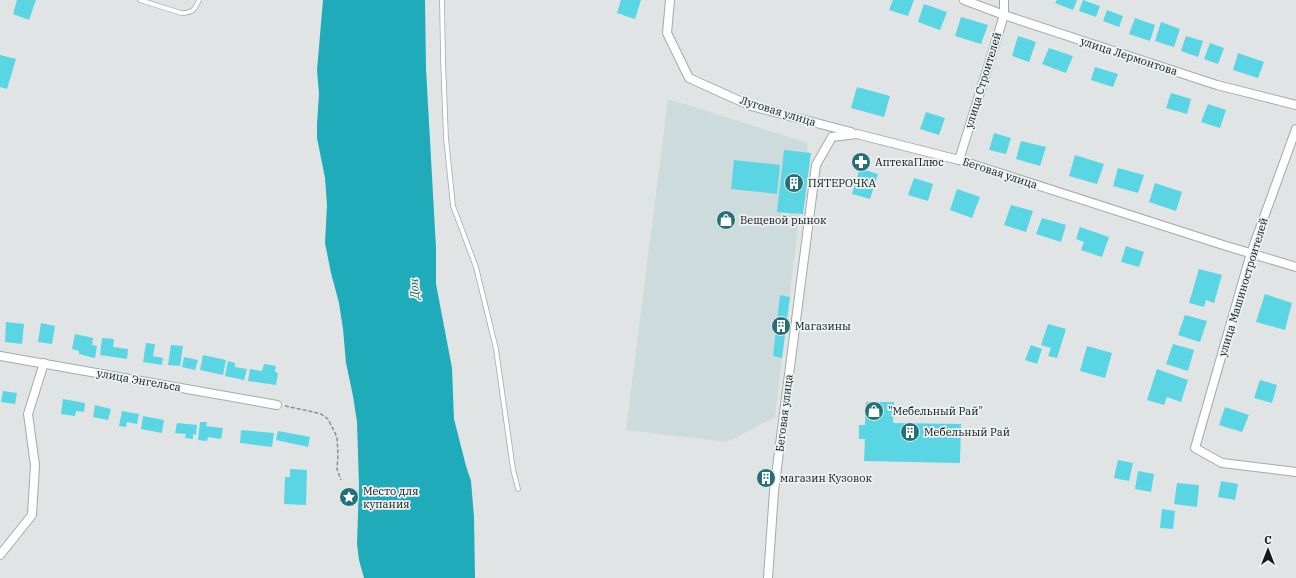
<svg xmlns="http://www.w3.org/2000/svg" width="1296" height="578" viewBox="0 0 1296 578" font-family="'IBM Plex Serif',serif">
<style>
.built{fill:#cddbdc}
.water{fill:#1fabb9}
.building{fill:#59d5e4}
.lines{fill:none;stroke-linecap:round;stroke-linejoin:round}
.lane-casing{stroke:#a5a9a9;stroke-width:5.5}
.street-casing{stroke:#a5a9a9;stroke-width:10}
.path{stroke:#8c8f90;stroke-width:1.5;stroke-dasharray:4 2;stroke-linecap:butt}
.lane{stroke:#fff;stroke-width:4}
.street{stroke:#fff;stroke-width:8}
.labels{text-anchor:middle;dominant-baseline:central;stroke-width:3.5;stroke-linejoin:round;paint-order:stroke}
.street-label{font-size:11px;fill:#151617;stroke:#edf2f2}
.poi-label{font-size:11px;fill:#151617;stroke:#edf2f2;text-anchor:start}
.water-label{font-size:12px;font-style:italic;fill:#2a5e65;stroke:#edf2f2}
</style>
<rect width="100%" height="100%" fill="#e0e4e5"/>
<!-- built -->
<polygon class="built" points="668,99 808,143 775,417 727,442 626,430"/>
<!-- water -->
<polygon class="water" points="323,0 425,0 426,69 436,248 436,284 452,368 454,419 466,466 471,481 474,517 475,578 364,578 359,560 357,544 359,485 357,422 353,396 346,363 343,329 339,303 331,273 325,243 327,205 325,178 317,138 317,124 319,94 317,70"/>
<!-- building -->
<g class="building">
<polygon points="17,0 36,0 29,20 13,14"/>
<polygon points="621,0 641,0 635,19 617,13"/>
<polygon points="893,0 914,0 908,16 889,10"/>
<polygon points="1057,0 1077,0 1073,10 1055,3"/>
<polygon points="1083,0 1100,6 1096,17 1079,11"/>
<polygon points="924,4 947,12 940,30 918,22"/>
<polygon points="1107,10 1123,16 1119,27 1103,21"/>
<polygon points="961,17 988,25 981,44 955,36"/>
<polygon points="1135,18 1155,25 1150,41 1129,34"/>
<polygon points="1161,22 1180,29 1174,47 1155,41"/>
<polygon points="1018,36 1036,42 1029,62 1012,56"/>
<polygon points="1186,36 1203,41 1198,57 1181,51"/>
<polygon points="1210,43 1224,48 1218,64 1204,59"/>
<polygon points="1049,48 1073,56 1066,73 1042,64"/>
<polygon points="1238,53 1264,62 1258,78 1233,70"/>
<polygon points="0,55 16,59 7,89 0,87"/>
<polygon points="1095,67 1118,74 1113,87 1091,80"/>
<polygon points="857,87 890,96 884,117 851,108"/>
<polygon points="1171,93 1191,99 1187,114 1166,108"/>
<polygon points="1208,104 1226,110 1220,128 1201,122"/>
<polygon points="926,112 945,118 939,135 920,129"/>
<polygon points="994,133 1011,138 1006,154 989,150"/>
<polygon points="1021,141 1046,147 1040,166 1016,159"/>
<polygon points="784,150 811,153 803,214 777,212"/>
<polygon points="858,155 868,158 865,170 878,174 870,199 852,194 860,168 855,167"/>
<polygon points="1075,155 1104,164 1097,184 1069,176"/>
<polygon points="734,160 780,165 777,194 731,189"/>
<polygon points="1118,168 1144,175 1138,193 1113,186"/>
<polygon points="914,178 933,184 928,201 908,195"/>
<polygon points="1155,183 1182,192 1176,211 1149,202"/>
<polygon points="957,189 980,197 972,218 950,210"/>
<polygon points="1011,205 1033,211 1026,232 1004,225"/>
<polygon points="1042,218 1066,225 1061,242 1036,234"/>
<polygon points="1080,227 1109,237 1102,257 1081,250 1084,242 1076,239"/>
<polygon points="1126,246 1144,252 1139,267 1121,262"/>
<polygon points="1199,269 1222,275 1214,303 1206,300 1204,307 1189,303"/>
<polygon points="1265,294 1292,303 1285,330 1256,322"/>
<polygon points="780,295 790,297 782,358 773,356"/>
<polygon points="1185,315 1207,321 1200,342 1178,335"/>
<polygon points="6,322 24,324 22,344 5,342"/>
<polygon points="41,323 55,326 52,344 38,342"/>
<polygon points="1048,324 1066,329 1057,358 1048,356 1051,348 1041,345"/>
<polygon points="75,334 93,338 92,345 97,346 95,358 79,354 79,351 72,349"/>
<polygon points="102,338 114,339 113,347 128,349 127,359 100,355"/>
<polygon points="146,343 155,344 153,356 163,358 162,365 143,362"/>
<polygon points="1173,344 1194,350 1188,371 1166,364"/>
<polygon points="171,345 183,346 180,366 168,365"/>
<polygon points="1031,345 1042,349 1037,364 1025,360"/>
<polygon points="1087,346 1112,353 1105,378 1080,371"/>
<polygon points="203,355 226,360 223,375 200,370"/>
<polygon points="184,357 198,360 195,370 182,367"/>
<polygon points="228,361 235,363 235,367 247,369 244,380 225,376"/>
<polygon points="264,364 276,366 275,372 278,373 276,385 248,381 250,369 262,371"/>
<polygon points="1157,369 1188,380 1181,402 1167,397 1164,405 1147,400"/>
<polygon points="1260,380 1277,385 1272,403 1254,398"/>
<polygon points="3,391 17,393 15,404 1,402"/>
<polygon points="63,399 85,403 84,412 76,411 75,416 61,414"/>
<polygon points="866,402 894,402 893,423 961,424 960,463 864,461 865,439 859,439 859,425 865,425"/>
<polygon points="95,405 111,409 108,420 93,417"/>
<polygon points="1225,407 1249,415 1242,432 1219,425"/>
<polygon points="122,411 139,414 137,424 127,422 126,427 119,426"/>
<polygon points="143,416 164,420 162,433 141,429"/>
<polygon points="200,422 207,422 206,426 223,428 221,439 208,437 207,441 198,440"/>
<polygon points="177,423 197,425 196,435 193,434 193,439 185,438 186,434 175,433"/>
<polygon points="241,430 274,433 272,447 240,443"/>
<polygon points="278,431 310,437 308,447 276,440"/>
<polygon points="1118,460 1133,463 1129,481 1114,478"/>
<polygon points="290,469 307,470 306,505 284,504 285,477 290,477"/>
<polygon points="1138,471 1154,474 1151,492 1135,489"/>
<polygon points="763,474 769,475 768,482 762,482"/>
<polygon points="1221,481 1238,484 1235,500 1218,497"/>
<polygon points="1177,483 1199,485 1197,507 1174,504"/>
<polygon points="1162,509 1175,511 1173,529 1160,528"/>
</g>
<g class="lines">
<!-- lane casing -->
<g class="lane-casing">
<g id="lane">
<path d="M 140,0 L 181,13 C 192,13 195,10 199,0"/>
<polyline points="442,0 443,59 446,138 453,206 476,267 496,349 513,469 518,489"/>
</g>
</g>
<!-- street casing -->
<g class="street-casing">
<g id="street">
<polyline points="670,0 667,33 689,78 751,106 851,132"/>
<polyline points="964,0 1004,15 1217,85 1296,105"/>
<polyline points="1296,129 1251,253 1195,448 1222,463 1296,472"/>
<polyline points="959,160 1004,15 1004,0"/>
<polyline points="0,356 277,405"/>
<polyline points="0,555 32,515 35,465 28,414 44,363"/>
<polyline points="768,578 774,491 816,165 832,137 857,134 959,160 1223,245 1296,267"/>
</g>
</g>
<!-- path -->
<polyline class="path" points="285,406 309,411 321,414 328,419 337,437 338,455 337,469 341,480"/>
<!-- lane -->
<use href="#lane" class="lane"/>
<!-- street -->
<use href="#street" class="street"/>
</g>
<!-- icons -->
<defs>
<g id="pharmacy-disc" transform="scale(1)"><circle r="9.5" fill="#256f77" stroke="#edf2f2"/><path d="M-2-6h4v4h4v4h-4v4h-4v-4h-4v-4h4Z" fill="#fff"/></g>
<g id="building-disc" transform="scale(1)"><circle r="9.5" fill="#256f77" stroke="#edf2f2"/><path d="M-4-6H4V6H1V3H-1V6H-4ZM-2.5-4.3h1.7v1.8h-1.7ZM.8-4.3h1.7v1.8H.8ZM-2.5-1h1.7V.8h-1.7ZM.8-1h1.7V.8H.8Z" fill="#fff"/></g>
<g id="shop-disc" transform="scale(1)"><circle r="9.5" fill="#256f77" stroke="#edf2f2"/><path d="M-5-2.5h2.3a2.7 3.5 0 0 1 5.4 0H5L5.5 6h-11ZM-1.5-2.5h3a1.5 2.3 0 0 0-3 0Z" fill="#fff"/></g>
<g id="sight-disc" transform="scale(1)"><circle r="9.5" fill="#256f77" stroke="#edf2f2"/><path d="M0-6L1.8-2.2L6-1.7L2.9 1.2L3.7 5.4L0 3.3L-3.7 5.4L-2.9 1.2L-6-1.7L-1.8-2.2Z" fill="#fff"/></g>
</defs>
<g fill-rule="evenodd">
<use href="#pharmacy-disc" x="861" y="162"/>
<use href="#building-disc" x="794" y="183"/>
<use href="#shop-disc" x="726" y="220"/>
<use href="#building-disc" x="781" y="326"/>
<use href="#shop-disc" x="874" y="411"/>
<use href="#building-disc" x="910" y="432"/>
<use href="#building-disc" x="766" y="478"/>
<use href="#sight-disc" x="349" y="497"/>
</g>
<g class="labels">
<!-- street labels -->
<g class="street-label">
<text transform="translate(1129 56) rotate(18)">улица Лермонтова</text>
<text transform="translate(983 80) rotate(-73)">улица Строителей</text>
<text transform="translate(778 111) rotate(17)">Луговая улица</text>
<text transform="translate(1000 173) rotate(18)">Беговая улица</text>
<text transform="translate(1243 287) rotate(-73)">улица Машиностроителей</text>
<text transform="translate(139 380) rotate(10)">улица Энгельса</text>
<text transform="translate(784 413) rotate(-83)">Беговая улица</text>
</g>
<!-- poi labels -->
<g class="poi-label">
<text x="875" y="162">АптекаПлюс</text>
<text x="808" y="183">ПЯТЕРОЧКА</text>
<text x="740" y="220">Вещевой рынок</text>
<text x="795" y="326">Магазины</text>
<text x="888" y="411">"Мебельный Рай"</text>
<text x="924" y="432">Мебельный Рай</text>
<text x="780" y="478">магазин Кузовок</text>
<text x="363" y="491">Место для<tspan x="363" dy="13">купания</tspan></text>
</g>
<!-- water labels -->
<g class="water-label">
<text transform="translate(414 289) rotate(-93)">Дон</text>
</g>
</g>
<!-- north arrow -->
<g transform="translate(1268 550)" stroke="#edf2f2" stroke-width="3" paint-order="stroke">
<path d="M0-3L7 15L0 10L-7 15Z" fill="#151617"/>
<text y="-6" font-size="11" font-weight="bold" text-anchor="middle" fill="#151617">С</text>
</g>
</svg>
